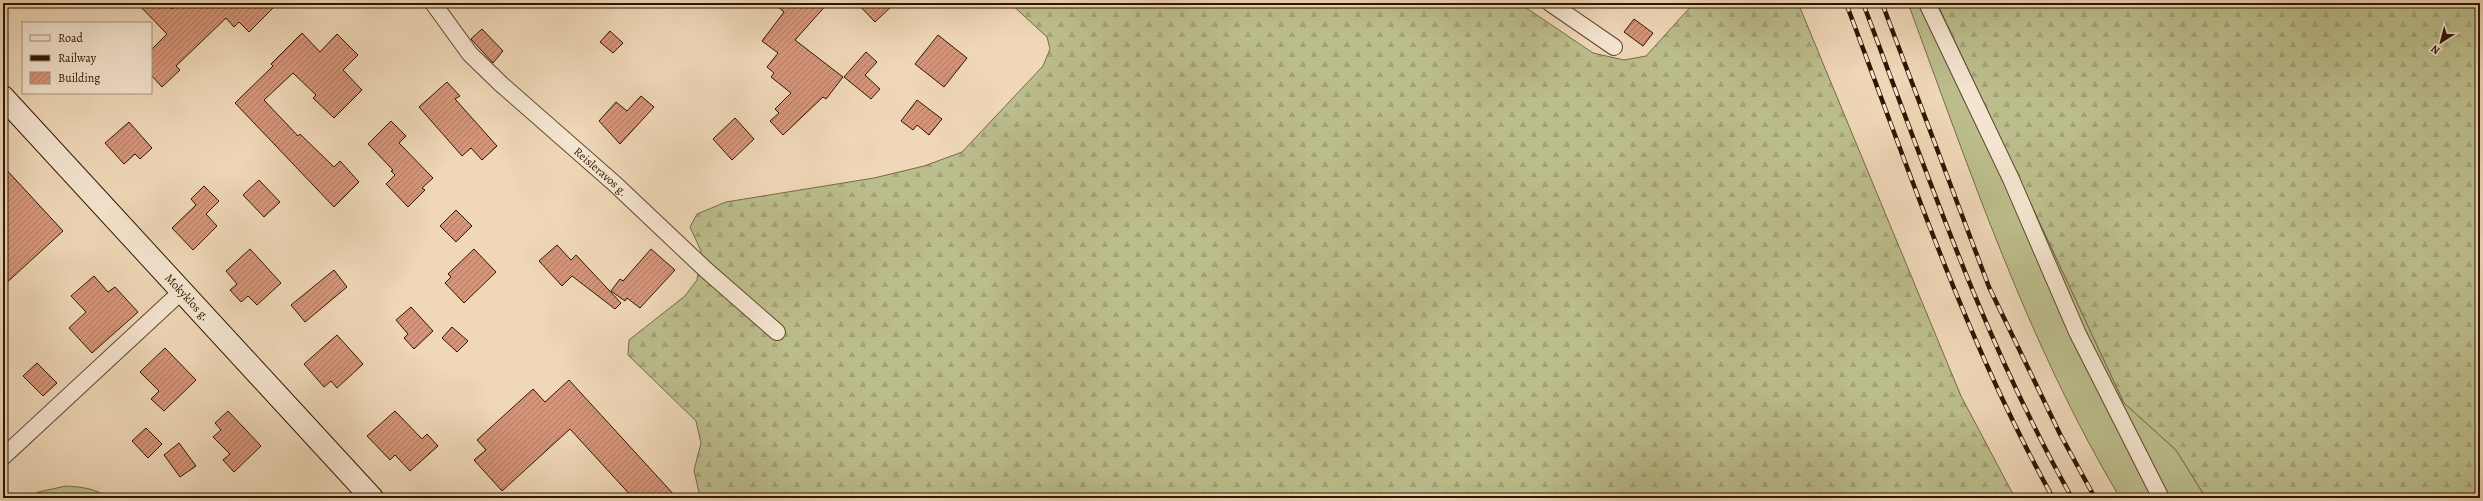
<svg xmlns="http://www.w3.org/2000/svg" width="2483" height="501" viewBox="0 0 2483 501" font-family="Alegreya,serif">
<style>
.grass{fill:#bcbd8c;stroke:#766a46}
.forest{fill:url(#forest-firs);stroke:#766a46}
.building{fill:url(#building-hatch);stroke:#2f1600}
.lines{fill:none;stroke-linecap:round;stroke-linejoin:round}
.street-casing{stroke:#5f462e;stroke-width:18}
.secondary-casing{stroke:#2f1600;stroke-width:24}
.street{stroke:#f5e5d0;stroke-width:16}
.secondary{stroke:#f5e5d0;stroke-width:22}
.rail-casing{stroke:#2f1600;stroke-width:4.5}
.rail{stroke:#f5e5d0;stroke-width:3;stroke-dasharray:9;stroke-linecap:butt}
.labels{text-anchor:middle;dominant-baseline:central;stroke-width:3;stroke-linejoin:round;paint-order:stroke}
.street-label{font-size:12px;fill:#2f1600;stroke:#f5e5d0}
</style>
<defs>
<pattern id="forest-firs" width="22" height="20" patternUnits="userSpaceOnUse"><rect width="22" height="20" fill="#bcbd8c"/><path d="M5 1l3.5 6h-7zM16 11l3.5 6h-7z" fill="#a2a277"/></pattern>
<pattern id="building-hatch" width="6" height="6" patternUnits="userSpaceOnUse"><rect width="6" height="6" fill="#d4957a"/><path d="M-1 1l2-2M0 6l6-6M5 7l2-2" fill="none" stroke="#ac7962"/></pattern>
</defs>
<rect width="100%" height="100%" fill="#efd7b7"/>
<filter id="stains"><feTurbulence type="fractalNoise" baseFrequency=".005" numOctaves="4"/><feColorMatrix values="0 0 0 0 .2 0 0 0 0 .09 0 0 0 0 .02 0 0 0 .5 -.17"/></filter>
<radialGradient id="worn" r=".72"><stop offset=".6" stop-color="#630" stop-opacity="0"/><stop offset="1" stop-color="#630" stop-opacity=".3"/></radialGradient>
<!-- grass -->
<g class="grass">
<path d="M 1908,3 L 1937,3 L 2124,403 L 2176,450 L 2206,498 L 2120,498 C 2028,344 1970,171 1908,3 Z"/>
<path d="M 66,486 C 80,487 97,488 107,498 L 30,498 L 38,492 Z"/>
</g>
<!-- forest -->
<g class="forest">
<polygon points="1010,3 1519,3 1593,53 1624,60 1646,56 1694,3 1798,3 1961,396 2015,498 700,498 694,470 701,443 696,421 628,355 629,340 685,296 697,280 701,251 690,227 697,214 726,202 874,178 924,166 962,152 1043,66 1050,49 1047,37"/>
<polygon points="1937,3 2480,3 2480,498 2206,498 2176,450 2124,403"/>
</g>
<!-- building -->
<g class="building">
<polygon points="137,3 166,3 172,9 179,3 278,3 249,32 239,22 234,27 226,18 176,66 180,70 162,87 151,75 151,50 167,34"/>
<polygon points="774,3 828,3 795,40 843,77 826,99 823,97 783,135 770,121 779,113 775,109 791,93 771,77 774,73 767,67 778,53 762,41 784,12"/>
<polygon points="857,3 895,3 875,22"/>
<polygon points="1634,19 1653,33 1643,46 1624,32"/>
<polygon points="482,29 503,51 493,63 471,39"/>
<polygon points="610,31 623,43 613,53 600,42"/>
<polygon points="302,33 320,52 337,34 358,55 343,70 362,90 334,118 313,98 316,95 293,73 264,100 298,136 300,134 334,167 340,161 359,182 334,207 235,103 273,66 271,64"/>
<polygon points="938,35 967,58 944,87 915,64"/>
<polygon points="866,52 877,62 865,75 880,89 871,99 844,77"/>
<polygon points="447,82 460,96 455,99 497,146 482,160 471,148 462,156 419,107"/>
<polygon points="641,96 654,107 620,144 599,121 616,102 627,111"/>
<polygon points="917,100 942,119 929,135 917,125 913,130 901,121"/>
<polygon points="735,118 754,139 732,160 713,139"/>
<polygon points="391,121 406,136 399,143 433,178 422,188 425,190 408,207 386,184 395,175 391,171 393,170 368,144"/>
<polygon points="129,122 152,148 140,159 135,154 124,164 105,143"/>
<polygon points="3,166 63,231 3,286"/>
<polygon points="259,180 280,202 264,217 243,195"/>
<polygon points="204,186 219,201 206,214 217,226 193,250 172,228 196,205 191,199"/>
<polygon points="456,210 472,226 456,242 440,226"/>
<polygon points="557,245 571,260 576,255 621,303 615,309 572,276 562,286 539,261"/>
<polygon points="250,249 281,283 257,305 248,296 241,302 230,290 237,284 226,271"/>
<polygon points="474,249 496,272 464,303 445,283 451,277 448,274"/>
<polygon points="651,249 675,270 640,308 627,298 625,301 611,291 620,279 623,281"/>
<polygon points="334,270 347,287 305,322 291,305"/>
<polygon points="94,276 108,292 115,287 138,312 92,353 69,328 86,312 71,296"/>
<polygon points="411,307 433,331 414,349 404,338 408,334 396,320"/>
<polygon points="452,327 468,341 457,352 442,338"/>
<polygon points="337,335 363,364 337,388 331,381 324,387 304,364"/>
<polygon points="165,348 196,380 164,411 151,399 159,391 140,372"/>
<polygon points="37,363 57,383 43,396 23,376"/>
<polygon points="569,380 677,498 633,498 570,429 502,491 474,460 486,450 477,440 533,389 545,402"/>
<polygon points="228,411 261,446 234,472 223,460 230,454 213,437 221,430 215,423"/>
<polygon points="395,411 422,439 427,434 438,446 410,471 395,455 390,460 367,436"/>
<polygon points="146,428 162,444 148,458 132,441"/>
<polygon points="179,443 196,466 180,477 164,455"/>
</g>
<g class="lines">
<!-- street casing -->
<g class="street-casing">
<g id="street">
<path id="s1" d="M 433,3 L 470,54 L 501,84 L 615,184 L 706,270 L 777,332"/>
<polyline points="1550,3 1614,47"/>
<polyline points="1927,3 2011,179 2077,332 2161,498"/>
<polyline points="3,457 183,290"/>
</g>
</g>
<!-- secondary casing -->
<g class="secondary-casing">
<g id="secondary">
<path id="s2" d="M 3,97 L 372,498"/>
</g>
</g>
<!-- street -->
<use href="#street" class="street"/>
<!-- secondary -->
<use href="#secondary" class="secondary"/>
<!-- rail casing -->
<g class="rail-casing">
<g id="rail">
<path d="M 1846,3 C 1909,170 1966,342 2053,498"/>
<path d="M 1863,3 C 1926,170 1984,342 2072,498"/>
<polyline points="1882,3 1989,287 2060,434 2095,498"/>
</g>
</g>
<!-- rail -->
<use href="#rail" class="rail"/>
</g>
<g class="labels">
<!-- street labels -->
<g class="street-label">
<text stroke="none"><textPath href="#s1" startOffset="239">Reisleravos g.</textPath></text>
<text stroke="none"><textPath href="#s2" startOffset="272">Mokyklos g.</textPath></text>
</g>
</g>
<!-- margin -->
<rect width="2483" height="501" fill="none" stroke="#efd7b7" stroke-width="16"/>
<rect x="4" y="4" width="2475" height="493" fill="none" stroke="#2f1600" stroke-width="2"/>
<rect x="8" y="8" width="2467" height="485" fill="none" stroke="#2f1600"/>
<!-- legend -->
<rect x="22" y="22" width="130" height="72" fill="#f5e5d0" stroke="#a6927d"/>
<rect x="30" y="35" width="20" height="6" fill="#f5e5d0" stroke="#a6927d"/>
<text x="58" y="42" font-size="12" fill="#2f1600">Road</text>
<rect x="30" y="55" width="20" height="6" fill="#2f1600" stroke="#a6927d"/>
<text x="58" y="62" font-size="12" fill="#2f1600">Railway</text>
<rect x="30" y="72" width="20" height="12" fill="url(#building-hatch)" stroke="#a6927d"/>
<text x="58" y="82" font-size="12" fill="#2f1600">Building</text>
<!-- north arrow -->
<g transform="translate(2441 42) rotate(216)" stroke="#f5e5d0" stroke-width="3" paint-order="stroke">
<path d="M0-3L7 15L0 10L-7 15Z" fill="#2f1600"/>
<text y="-6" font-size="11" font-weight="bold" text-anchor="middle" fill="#2f1600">N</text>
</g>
<rect width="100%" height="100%" filter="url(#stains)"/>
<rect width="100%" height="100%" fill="url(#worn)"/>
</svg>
